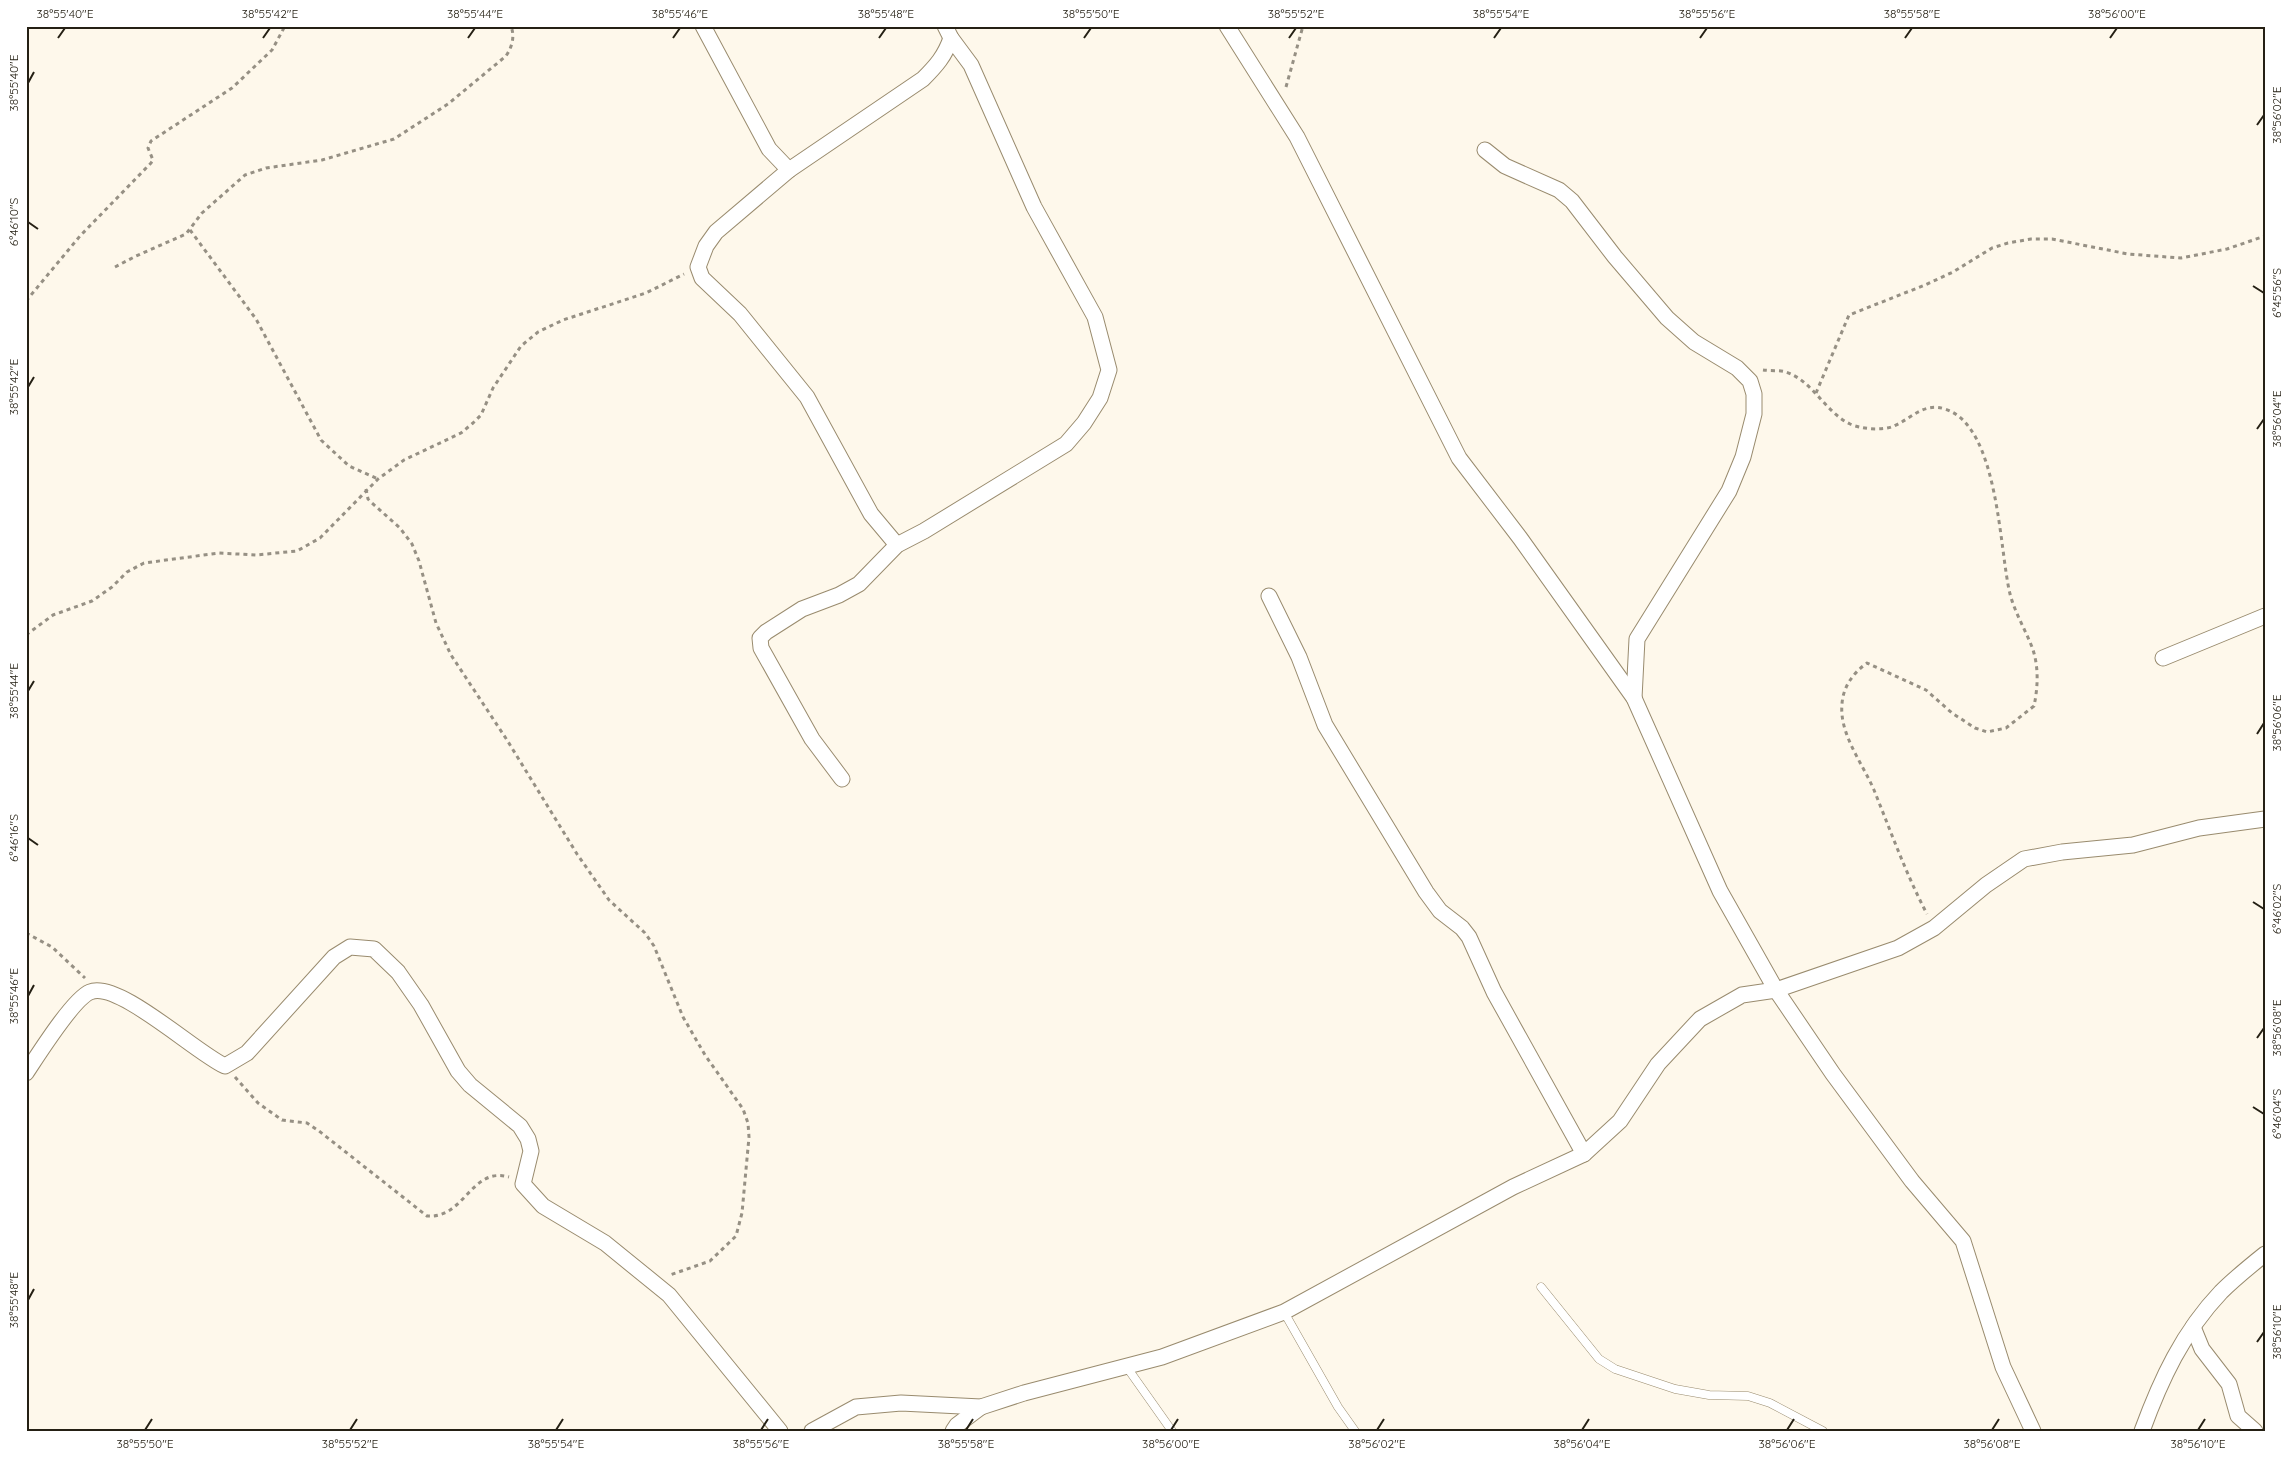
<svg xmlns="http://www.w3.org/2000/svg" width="2291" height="1457" viewBox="0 0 2291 1457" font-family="Quicksand,sans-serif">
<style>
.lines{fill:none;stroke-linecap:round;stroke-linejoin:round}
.lane-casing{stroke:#998b6e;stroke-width:9}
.street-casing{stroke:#998b6e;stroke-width:17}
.path{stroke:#969084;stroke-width:3;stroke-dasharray:4 4;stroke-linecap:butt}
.lane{stroke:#fff;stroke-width:8}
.street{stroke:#fff;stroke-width:15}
.ticks{fill:none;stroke:#252014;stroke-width:2}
.neatline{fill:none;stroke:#252014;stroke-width:2}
.ticks-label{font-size:12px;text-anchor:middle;fill:#252014}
</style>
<rect width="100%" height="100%" fill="#fef8eb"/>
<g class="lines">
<!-- lane casing -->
<g class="lane-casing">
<g id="lane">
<polyline points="1541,1287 1599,1359 1615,1369 1675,1389 1709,1395 1748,1396 1770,1403 1823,1431"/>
<polyline points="1284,1312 1338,1407 1355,1431"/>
<polyline points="1126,1366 1172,1431"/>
</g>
</g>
<!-- street casing -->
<g class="street-casing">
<g id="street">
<polyline points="703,26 769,149 789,170"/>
<polyline points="1227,26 1297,137 1459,458 1520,538 1634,698 1720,891 1776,990 1833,1074 1912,1181 1963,1241 2003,1367 2033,1431"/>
<polyline points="1485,150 1505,166 1559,190 1572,201 1615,257 1667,318 1694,342 1737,368 1750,381 1754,394 1754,414 1743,457 1729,491 1637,639 1634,698"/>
<path d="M 897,545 L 871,514 L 807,397 L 740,314 L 702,278 L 698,267 L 706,246 L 716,232 L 789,170 L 923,79 C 936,66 945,56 951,38"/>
<polyline points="1269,596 1299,657 1325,725 1426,892 1440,911 1462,928 1469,937 1494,992 1584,1154"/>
<polyline points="2163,658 2265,616"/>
<polyline points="842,779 812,739 761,648 760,638 766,632 802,609 839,595 859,584 897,545 924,531 1066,444 1084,423 1100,398 1109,370 1095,317 1034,207 971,65 951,38 945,26"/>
<path d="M 26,1073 C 38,1055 73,999 90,992 C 118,980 196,1053 225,1066 L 247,1053 L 334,957 L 350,947 L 374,949 L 398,972 L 421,1005 L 458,1071 L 470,1085 L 520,1126 L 528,1139 L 531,1151 L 523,1184 L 543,1206 L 605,1243 L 669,1295 L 780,1431"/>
<polyline points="2193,1327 2202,1349 2229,1384 2238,1416 2255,1431"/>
<polyline points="812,1431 856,1407 901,1403 981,1407 1024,1393 1162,1357 1284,1312 1513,1187 1584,1154 1620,1121 1658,1064 1700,1019 1742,995 1776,990 1898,948 1934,928 1986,885 2024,859 2062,852 2133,845 2199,828 2265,819"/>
<polyline points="953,1431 957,1425 981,1407"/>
<path d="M 2142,1431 C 2161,1379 2183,1332 2221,1292 C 2235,1278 2250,1266 2265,1254"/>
</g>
</g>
<!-- path -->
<g class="path">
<polyline points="1286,87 1303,26"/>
<polyline points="190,230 256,319 321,440 349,466 378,479"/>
<path d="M 115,267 L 136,256 L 186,234 L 202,213 L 245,175 L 266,168 L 322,160 L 394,139 L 448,104 L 506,56 C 512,47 515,37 511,26"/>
<polyline points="26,301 80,236 151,163 153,160 148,148 151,141 232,88 272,50 285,26"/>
<path d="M 1763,370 C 1770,371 1779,370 1786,372 C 1813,381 1825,412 1850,424 C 1861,429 1883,431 1894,426 C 1912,418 1924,402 1945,409 C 1999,426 1999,549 2010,594 C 2015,613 2025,629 2032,647 C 2039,666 2038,687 2034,706 L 2006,728 L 1987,732 L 1975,728 L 1952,713 L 1926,690 L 1867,663 C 1853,673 1843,687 1842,704 C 1839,734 1863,764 1874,790 C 1891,832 1906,874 1927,914"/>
<polyline points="1816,393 1849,315 1925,285 1953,272 1992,248 2008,243 2031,239 2052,239 2128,254 2181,258 2227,249 2265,236"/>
<polyline points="366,489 368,499 372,503 400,528 412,544 419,561 436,623 451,655 507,740 577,854 609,900 645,933 654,946 683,1017 705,1055 743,1109 748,1123 749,1137 742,1213 736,1236 710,1261 670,1275"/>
<polyline points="26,635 53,615 92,601 112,587 127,572 144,563 219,553 256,555 297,551 320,538 378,479 404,460 461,433 473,423 481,415 493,388 521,346 538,332 563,320 646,293 684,274"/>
<polyline points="26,933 52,947 85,978"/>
<path d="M 235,1077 L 258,1103 L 282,1120 L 307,1123 L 319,1131 L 427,1216 C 465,1219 471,1166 509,1177"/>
</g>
<!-- lane -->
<use href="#lane" class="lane"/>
<!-- street -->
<use href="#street" class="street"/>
</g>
<!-- ticks -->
<path class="ticks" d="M 58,38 L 65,28M 263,38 L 270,28M 468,38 L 475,28M 673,38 L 680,28M 879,38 L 886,28M 1084,38 L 1091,28M 1289,38 L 1296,28M 1494,38 L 1501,28M 1700,38 L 1707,28M 1905,38 L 1912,28M 2110,38 L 2117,28M 28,83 L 34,72M 2257,125 L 2264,115M 28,222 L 38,229M 2253,286 L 2264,293M 28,387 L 34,377M 2257,429 L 2264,419M 28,691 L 34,681M 2257,734 L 2264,723M 28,838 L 38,845M 2253,902 L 2264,909M 28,996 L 34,985M 2257,1038 L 2264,1028M 2253,1107 L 2264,1114M 28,1300 L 34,1289M 2257,1342 L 2264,1332M 145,1430 L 152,1419M 350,1430 L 357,1419M 556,1430 L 563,1419M 761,1430 L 768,1419M 966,1430 L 973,1419M 1171,1430 L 1178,1419M 1377,1430 L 1384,1419M 1582,1430 L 1589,1419M 1787,1430 L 1794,1419M 1992,1430 L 1999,1419M 2198,1430 L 2205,1419"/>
<!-- border -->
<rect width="2291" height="1457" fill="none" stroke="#ffffff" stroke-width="55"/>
<rect x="28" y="28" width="2236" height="1402" class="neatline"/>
<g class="ticks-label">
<text x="65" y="18">38°55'40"E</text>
<text x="270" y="18">38°55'42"E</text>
<text x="475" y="18">38°55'44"E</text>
<text x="680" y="18">38°55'46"E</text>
<text x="886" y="18">38°55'48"E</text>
<text x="1091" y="18">38°55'50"E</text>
<text x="1296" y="18">38°55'52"E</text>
<text x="1501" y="18">38°55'54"E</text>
<text x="1707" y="18">38°55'56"E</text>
<text x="1912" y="18">38°55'58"E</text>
<text x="2117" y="18">38°56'00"E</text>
<text transform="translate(14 83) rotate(-90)" y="4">38°55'40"E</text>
<text transform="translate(2277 115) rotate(-90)" y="4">38°56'02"E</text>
<text transform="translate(14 222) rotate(-90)" y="4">6°46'10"S</text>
<text transform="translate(2277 293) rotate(-90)" y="4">6°45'56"S</text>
<text transform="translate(14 387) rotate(-90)" y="4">38°55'42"E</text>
<text transform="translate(2277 419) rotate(-90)" y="4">38°56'04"E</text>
<text transform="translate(14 691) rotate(-90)" y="4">38°55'44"E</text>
<text transform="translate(2277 723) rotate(-90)" y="4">38°56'06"E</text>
<text transform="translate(14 838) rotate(-90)" y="4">6°46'16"S</text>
<text transform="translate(2277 909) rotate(-90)" y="4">6°46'02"S</text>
<text transform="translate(14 996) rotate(-90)" y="4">38°55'46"E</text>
<text transform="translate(2277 1028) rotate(-90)" y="4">38°56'08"E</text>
<text transform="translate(2277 1114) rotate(-90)" y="4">6°46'04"S</text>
<text transform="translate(14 1300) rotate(-90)" y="4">38°55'48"E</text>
<text transform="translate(2277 1332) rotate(-90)" y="4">38°56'10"E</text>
<text x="145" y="1448">38°55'50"E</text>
<text x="350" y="1448">38°55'52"E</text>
<text x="556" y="1448">38°55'54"E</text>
<text x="761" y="1448">38°55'56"E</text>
<text x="966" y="1448">38°55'58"E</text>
<text x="1171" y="1448">38°56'00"E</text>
<text x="1377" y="1448">38°56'02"E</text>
<text x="1582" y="1448">38°56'04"E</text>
<text x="1787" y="1448">38°56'06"E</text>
<text x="1992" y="1448">38°56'08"E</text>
<text x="2198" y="1448">38°56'10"E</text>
</g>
</svg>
